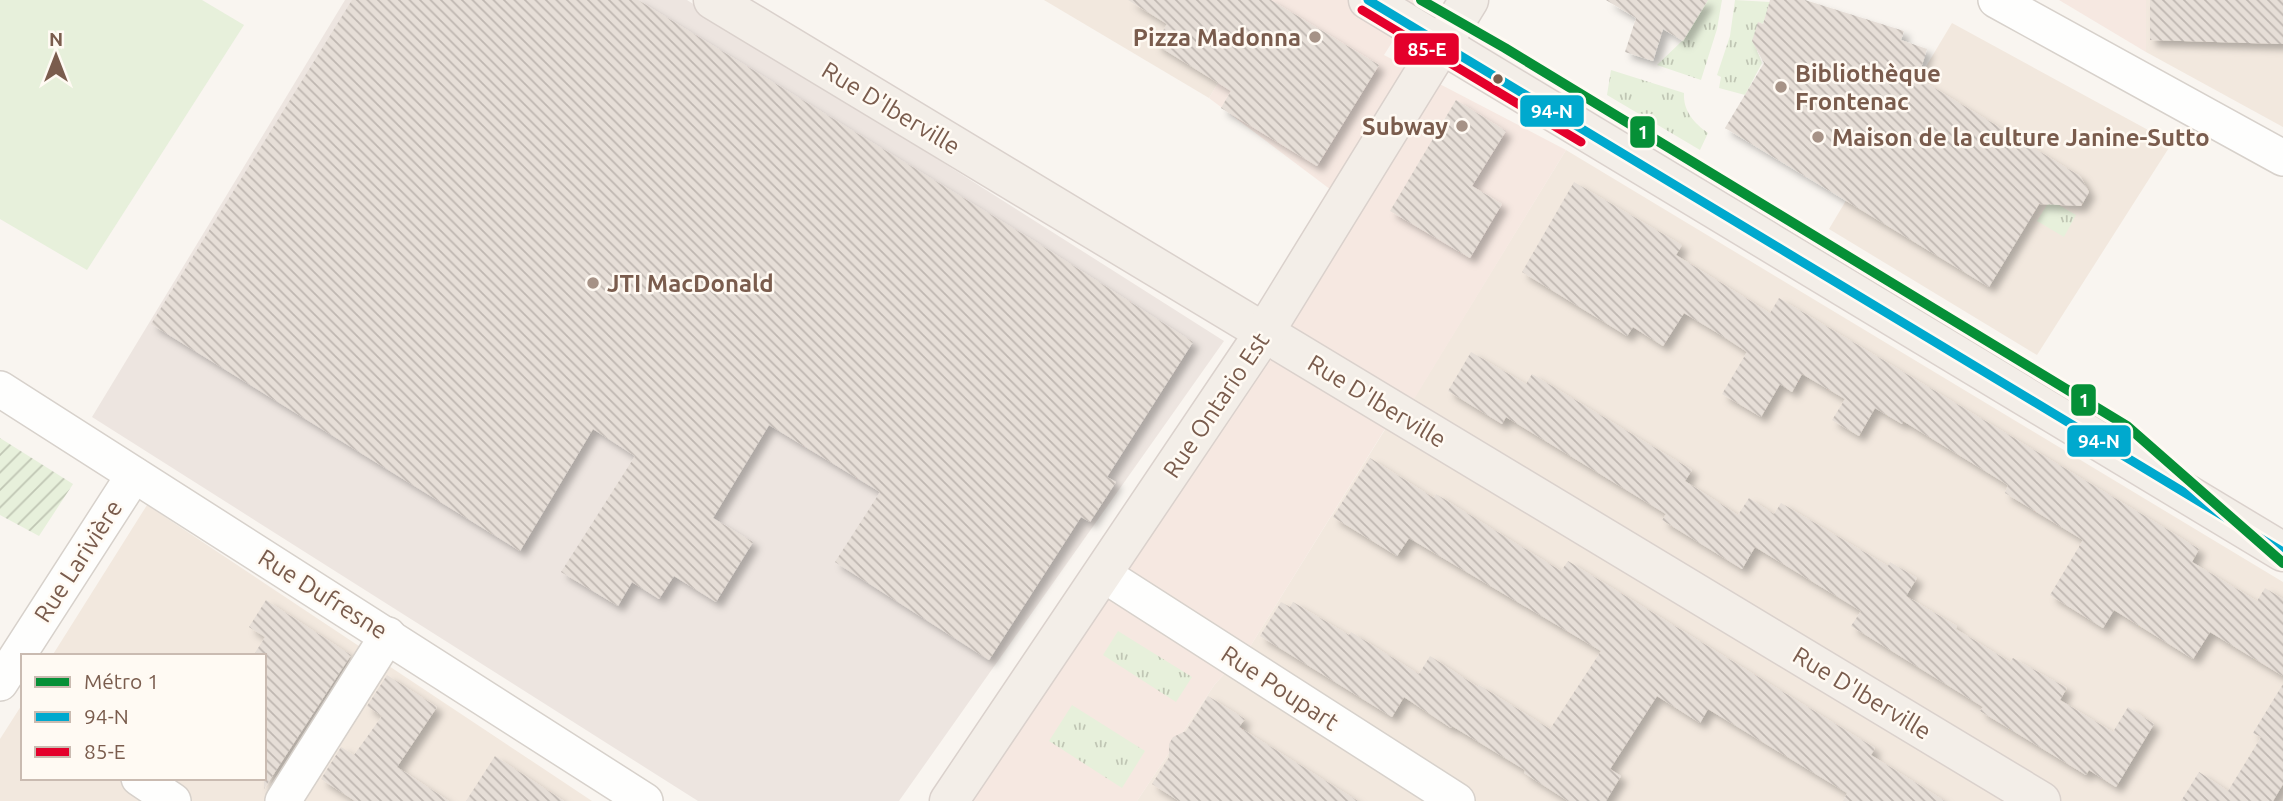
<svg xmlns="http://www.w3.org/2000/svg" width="2283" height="801" viewBox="0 0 2283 801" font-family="Ubuntu,sans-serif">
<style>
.residential{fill:#f2e8de}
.commercial{fill:#f6e8e1}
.industrial{fill:#ede5e0}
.grass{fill:url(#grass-tufts)}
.garden{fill:url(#garden-furrows)}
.pitch{fill:#e7f0db}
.building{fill:url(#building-back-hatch);filter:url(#shadow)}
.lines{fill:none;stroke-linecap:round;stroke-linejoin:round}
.minor-casing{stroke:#d7d1cb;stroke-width:38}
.major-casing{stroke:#dad1cc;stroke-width:41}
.minor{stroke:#fefefd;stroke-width:35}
.major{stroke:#f3eee8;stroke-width:38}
.bus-1-casing{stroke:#fffaf3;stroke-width:14}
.bus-2-casing{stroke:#fffaf3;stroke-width:14}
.bus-1{stroke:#00a9ce;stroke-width:9}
.bus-2{stroke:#e4002b;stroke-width:9}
.metro-1-casing{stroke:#fffaf3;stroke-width:16}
.metro-1{stroke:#069037;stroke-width:10}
.poi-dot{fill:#a69286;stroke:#fffaf3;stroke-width:2.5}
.bus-dot{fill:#7a5c4d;stroke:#fffaf3;stroke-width:2.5}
.labels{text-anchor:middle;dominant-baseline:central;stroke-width:5;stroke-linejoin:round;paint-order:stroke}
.poi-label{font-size:24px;font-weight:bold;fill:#7a5c4d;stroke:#fffaf3;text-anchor:start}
.street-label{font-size:24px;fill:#7a5c4d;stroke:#fffaf3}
.line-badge{stroke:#fffaf3;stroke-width:2.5}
.badge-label{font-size:19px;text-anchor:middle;font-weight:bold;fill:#fff}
</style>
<defs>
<pattern id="grass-tufts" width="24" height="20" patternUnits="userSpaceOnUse" patternTransform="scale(1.75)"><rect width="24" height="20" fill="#e7f0db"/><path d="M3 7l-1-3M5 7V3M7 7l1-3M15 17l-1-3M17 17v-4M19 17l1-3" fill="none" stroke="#c0c6b4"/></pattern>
<pattern id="garden-furrows" width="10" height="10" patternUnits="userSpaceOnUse" patternTransform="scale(1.75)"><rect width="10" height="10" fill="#e7f0db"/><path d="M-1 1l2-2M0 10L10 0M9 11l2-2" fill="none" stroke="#c0c6b4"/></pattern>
<pattern id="building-back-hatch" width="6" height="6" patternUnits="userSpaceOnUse" patternTransform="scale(1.75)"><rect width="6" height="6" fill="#e6ded7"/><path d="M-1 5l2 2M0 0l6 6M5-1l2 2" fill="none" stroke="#bfb7b1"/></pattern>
<filter id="shadow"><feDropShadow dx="6" dy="6" stdDeviation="3.5" flood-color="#0004"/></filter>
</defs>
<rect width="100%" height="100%" fill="#f9f5f0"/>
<!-- residential -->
<g class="residential">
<polygon points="1044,0 1267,0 1209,98"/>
<polygon points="2146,0 2283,0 2283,127 2146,52"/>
<polygon points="1952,23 2172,143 2037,355 1829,229"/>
<polygon points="1566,150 2283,582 2283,801 1137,801 1215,684 1251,645 1404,399 1411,403"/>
<polygon points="147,505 592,801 0,801 0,739 23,703 23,778 264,778 264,656 52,656"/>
</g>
<!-- commercial -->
<g class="commercial">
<polygon points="1267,0 1419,0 1384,55 1566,150 1411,404 1403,400 1251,645 1215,684 1137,801 961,801 1351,205 1209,98"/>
<polygon points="2059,0 2146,0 2146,52"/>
</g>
<!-- industrial -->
<polygon class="industrial" points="345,0 687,0 1224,341 899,801 698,801 92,417"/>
<!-- grass -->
<g class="grass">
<polygon points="1706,0 1722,0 1717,29 1701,80 1657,65 1683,40"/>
<polygon points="1735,0 1770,2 1763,24 1758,22 1757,51 1762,63 1745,95 1719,88 1721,77 1717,75 1730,36"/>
<path d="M 1611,70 L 1684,93 C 1683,111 1694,123 1708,133 L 1700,150 L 1607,95 Z"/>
<polygon points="2050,200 2076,215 2064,237 2037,221"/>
<polygon points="1118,631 1192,677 1176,702 1103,655"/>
<polygon points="1072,705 1145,751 1122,788 1049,741"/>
</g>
<!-- garden -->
<polygon class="garden" points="0,438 73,484 39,536 0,515"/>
<!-- pitch -->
<polygon class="pitch" points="0,0 202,0 244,25 87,270 0,219"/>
<!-- building -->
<g class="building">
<polygon points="352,0 638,0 1036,242 1193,342 1107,477 1116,482 1090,522 1081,517 989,660 835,562 880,492 769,425 713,518 753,542 716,602 674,576 659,599 632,582 618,606 561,572 635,456 593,429 520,551 151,324"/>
<polygon points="1128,0 1271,0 1379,65 1317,166 1221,108 1231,91 1155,44 1167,24"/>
<polygon points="1606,0 1708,0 1683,41 1663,29 1653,61 1625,52 1636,18"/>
<polygon points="1770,0 1805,0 1904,31 1901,40 1927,49 1918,78 2080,176 2089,192 2081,206 2039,204 1989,287 1725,128 1764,63 1752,41 1758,22 1763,24"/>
<polygon points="2150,0 2283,0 2283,44 2150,40"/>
<polygon points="1456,100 1506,131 1472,186 1502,204 1470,258 1390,211"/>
<polygon points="1574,182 1682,245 1676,255 1770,313 1779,298 2165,528 2199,549 2192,562 2257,601 2265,588 2283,599 2283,676 2210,632 2193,659 2114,610 2103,628 2050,595 2083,540 2005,493 2008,485 1903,421 1902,424 1875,408 1859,436 1832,420 1845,399 1802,374 1792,392 1780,384 1761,417 1722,394 1747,352 1721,335 1684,313 1663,346 1633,327 1627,336 1522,272"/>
<polygon points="1471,352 1526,384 1532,374 1692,470 1685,481 1738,515 1749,498 1774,514 1781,503 1888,566 1890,562 1917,578 1906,596 1957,626 1956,629 2010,662 2013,658 2067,688 2060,700 2113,732 2128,707 2154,724 2116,787 2089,770 2086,775 1980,711 1983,707 1851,626 1861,611 1755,547 1742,569 1662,520 1666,514 1506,417 1502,424 1448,391"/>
<polygon points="1370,458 1434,498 1436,494 1561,571 1568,561 1875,748 1871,755 1945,801 1843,801 1847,793 1708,709 1700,723 1657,696 1610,769 1621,776 1606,801 1568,801 1524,773 1525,770 1452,726 1451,728 1404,697 1392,717 1260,636 1281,602 1290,607 1293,602 1349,635 1351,632 1419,674 1430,656 1478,687 1479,685 1550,729 1601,651 1409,538 1397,556 1333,517"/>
<polygon points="266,600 351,655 264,789 264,656 253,656 265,637 249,627"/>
<polygon points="387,675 437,707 397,767 449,801 355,801 321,779 341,747 354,755 382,716 367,706"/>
<polygon points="2283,684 2283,784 2273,801 2181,801 2199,772 2228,791 2261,737 2253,733"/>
<polygon points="1208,696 1245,719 1239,727 1358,801 1179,801 1152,784 1169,757 1169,744 1173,737 1186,731"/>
<polygon points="495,756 564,801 466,801"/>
</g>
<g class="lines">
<!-- minor casing -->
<g class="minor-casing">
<g id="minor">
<polyline points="1996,0 2283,158"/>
<polyline points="0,389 645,801"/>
<polyline points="1103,574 1457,801"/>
<polyline points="0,683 134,475"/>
<polyline points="139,778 173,801"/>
<polyline points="283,801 388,635"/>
</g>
</g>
<!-- major casing -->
<g class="major-casing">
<g id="major">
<polyline points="713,0 2041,801"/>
<polyline points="1368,0 2283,552"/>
<polyline points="949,801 1264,333 1469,0"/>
</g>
</g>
<!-- minor -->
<use href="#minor" class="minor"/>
<!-- major -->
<use href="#major" class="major"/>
<!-- bus-1 casing -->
<g class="bus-1-casing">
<polyline id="bus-1" points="1368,0 2283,552"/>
</g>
<!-- bus-2 casing -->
<g class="bus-2-casing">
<polyline id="bus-2" points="1362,10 1581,142"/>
</g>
<!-- bus-1 -->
<use href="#bus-1" class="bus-1"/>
<!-- bus-2 -->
<use href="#bus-2" class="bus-2"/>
<!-- metro-1 casing -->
<g class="metro-1-casing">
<polyline id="metro-1" points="1421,0 1505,48 2127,426 2283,563"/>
</g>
<!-- metro-1 -->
<use href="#metro-1" class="metro-1"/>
</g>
<!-- markers -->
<g class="poi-dot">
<circle cx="1315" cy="37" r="7"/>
<circle cx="1781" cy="87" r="7"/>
<circle cx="1462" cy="126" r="7"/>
<circle cx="1818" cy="137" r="7"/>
<circle cx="593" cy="283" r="7"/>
</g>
<circle class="bus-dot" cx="1498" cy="79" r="6"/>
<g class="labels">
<!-- poi labels -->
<g class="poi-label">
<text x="1301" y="37" text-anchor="end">Pizza Madonna</text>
<text x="1795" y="73">Bibliothèque<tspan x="1795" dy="28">Frontenac</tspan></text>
<text x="1448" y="126" text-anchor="end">Subway</text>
<text x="1832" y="137">Maison de la culture Janine-Sutto</text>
<text x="607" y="283">JTI MacDonald</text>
</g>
<!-- street labels -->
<g class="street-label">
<text transform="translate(891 108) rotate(31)">Rue D'Iberville</text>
<text transform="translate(1377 401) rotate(31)">Rue D'Iberville</text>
<text transform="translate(1216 405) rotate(-56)">Rue Ontario Est</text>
<text transform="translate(78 561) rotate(-57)">Rue Larivière</text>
<text transform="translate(323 594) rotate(32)">Rue Dufresne</text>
<text transform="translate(1280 688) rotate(33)">Rue Poupart</text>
<text transform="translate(1862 693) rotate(31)">Rue D'Iberville</text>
</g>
</g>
<g class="line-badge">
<rect x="1393" y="32" width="67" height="34" rx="7" fill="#e4002b"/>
<rect x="1519" y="94" width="66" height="34" rx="7" fill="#00a9ce"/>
<rect x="1629" y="115" width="27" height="34" rx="7" fill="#069037"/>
<rect x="2070" y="383" width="27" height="34" rx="7" fill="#069037"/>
<rect x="2066" y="424" width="66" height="34" rx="7" fill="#00a9ce"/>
</g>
<g class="badge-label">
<text x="1427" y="56">85-E</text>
<text x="1552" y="118">94-N</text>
<text x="1643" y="139">1</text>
<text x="2084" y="407">1</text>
<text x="2099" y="448">94-N</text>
</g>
<!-- legend -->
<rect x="21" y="654" width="245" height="126" fill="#fffaf3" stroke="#cabbb1" stroke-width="2"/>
<rect x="35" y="677" width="35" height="10" fill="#069037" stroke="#cabbb1" stroke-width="2"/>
<text x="84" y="689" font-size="21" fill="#7a5c4d">Métro 1</text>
<rect x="35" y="712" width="35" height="10" fill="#00a9ce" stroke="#cabbb1" stroke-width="2"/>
<text x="84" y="724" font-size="21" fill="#7a5c4d">94-N</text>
<rect x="35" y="747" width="35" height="10" fill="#e4002b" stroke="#cabbb1" stroke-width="2"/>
<text x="84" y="759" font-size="21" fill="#7a5c4d">85-E</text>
<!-- north arrow -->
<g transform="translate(56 56)" stroke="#fffaf3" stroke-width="5" paint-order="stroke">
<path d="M0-5L12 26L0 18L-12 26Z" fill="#7a5c4d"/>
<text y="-10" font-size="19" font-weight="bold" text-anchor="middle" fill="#7a5c4d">N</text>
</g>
</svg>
